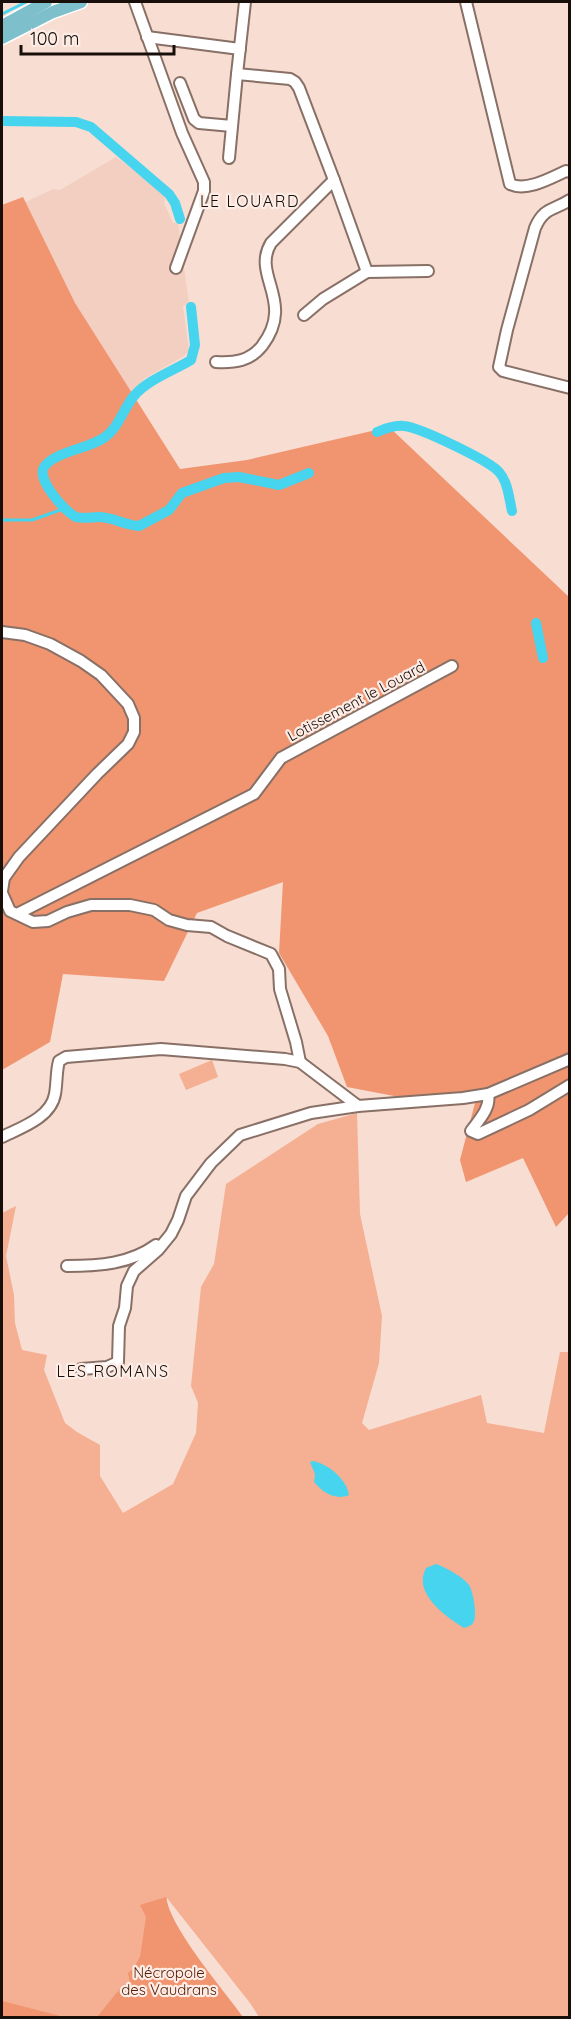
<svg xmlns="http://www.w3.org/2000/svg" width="571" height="2019" viewBox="0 0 571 2019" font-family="Quicksand,sans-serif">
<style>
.built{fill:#f2cfc1}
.green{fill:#f5af92}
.forest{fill:#f0956f}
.water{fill:#47d4ee}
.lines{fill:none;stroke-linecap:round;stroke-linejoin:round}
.stream{stroke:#47d4ee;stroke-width:3}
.canal{stroke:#47d4ee;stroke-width:10}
.minor-casing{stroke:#887066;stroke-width:14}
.major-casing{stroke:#fff;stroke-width:15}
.minor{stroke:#fff;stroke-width:10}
.major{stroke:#7dbfcb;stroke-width:12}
.labels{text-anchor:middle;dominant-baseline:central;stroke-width:4.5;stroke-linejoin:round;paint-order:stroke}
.street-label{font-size:15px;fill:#180f0b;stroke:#fdede6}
.park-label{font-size:15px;fill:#511900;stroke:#fdede6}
.neighbourhood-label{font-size:16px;letter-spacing:1.5px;fill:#180f0b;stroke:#fdede6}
</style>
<rect width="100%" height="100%" fill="#f8ddd2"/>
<!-- built -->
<polygon class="built" points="116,157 166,195 164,203 173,223 178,223 189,304 183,306 189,351 184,356 145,378 120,404 11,209 53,189 60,190"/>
<!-- green -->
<g class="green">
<polygon points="212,1060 218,1077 186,1090 179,1074"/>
<path d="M 357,1113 L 360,1214 L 382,1316 L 379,1363 L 362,1423 L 369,1430 L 481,1395 L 487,1423 L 544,1433 L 560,1352 L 569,1352 L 569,2017 L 259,2017 L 250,2003 L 167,1898 C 164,1919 228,1996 243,2017 L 2,2018 L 2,1213 L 16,1206 L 6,1256 L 14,1295 L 15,1323 L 22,1350 L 47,1355 L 44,1370 L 65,1423 L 77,1432 L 100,1445 L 100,1476 L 123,1513 L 173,1484 L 196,1433 L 198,1403 L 191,1386 L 201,1287 L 214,1264 L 226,1184 L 318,1124 Z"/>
</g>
<!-- forest -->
<g class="forest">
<polygon points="23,197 75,303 180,469 247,460 389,427 569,597 569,1213 556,1227 523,1158 466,1182 460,1160 475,1103 410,1099 347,1087 328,1036 279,953 283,882 197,913 164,981 63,974 50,1042 2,1070 2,205"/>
<path d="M 166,1897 C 171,1930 222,1988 243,2017 L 97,2017 L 123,1985 L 130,1983 L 128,1973 L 133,1969 L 140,1957 L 146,1917 L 140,1905 Z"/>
<polygon points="2,2001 64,2017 2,2017"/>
</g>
<!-- water -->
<g class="water">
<path d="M 313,1461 C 329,1464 347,1480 349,1495 C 336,1501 322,1492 314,1482 L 315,1474 L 310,1462 Z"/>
<path d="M 436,1564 C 443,1566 465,1578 469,1585 C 473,1591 478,1617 473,1623 C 471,1626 467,1627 464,1628 C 446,1617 412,1593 426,1568 Z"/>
</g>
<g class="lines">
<!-- stream -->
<g class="stream">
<polyline points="2,14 26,2"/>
<polyline points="2,520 32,520 66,508"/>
</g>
<!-- canal -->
<g class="canal">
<polyline points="2,121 76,122 91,127 169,194 175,203 180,219"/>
<path d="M 191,307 L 195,345 L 191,360 C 173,371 147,380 134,396 C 123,409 119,427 105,437 C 90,449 55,451 44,467 C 36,479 65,512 76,517 C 83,519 92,517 99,517 C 112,517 125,525 139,526 L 169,510 L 182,493 L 224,478 L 239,477 L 279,485 L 309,473"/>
<path d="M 377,432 C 386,428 395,425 404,426 C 419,427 490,461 499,472 C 508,482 509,498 512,511"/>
<polyline points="536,623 543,658"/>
</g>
<!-- minor casing -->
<g class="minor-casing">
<g id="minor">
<polyline points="135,2 182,133 204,182 204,191 176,268"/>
<path d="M 466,2 L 510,184 C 526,192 551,178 566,171 L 570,172"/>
<polyline points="147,37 240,49"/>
<polyline points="180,83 194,119 199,123 232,126"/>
<polyline points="229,158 237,74"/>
<path d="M 570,200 C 553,211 544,207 535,228 L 507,330 L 499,367 L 503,371 L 570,388"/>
<polyline points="367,272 428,271"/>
<polyline points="304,315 323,299 367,272 334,180"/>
<path d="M 216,362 C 235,363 250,361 262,346 C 296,301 251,276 271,243 L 334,180 L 299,88 L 295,82 L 290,79 L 237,74 L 245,2"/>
<polyline points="2,632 25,635 50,644 81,661 101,675 128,704 134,718 134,732 128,744 97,774 19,857 4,878 2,891"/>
<polyline points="2,893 10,911 33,922 48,921 67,912 91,905 130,905 154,910 169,920 187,925 211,927 227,936 271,954 279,969 280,989 296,1042 300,1062"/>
<polyline points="17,914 254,794 281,758 452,666"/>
<polyline points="488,1094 570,1059"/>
<path d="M 2,1137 C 20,1128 51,1118 55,1094 C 57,1083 56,1072 59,1061 L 66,1057 L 161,1049 L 285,1059 L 300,1062 L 358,1106 L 463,1098 L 488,1094 C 491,1108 479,1120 471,1131 L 478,1134 L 529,1110 L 570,1085"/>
<path d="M 67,1266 C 99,1266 130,1264 156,1245"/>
<polyline points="81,1369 107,1367 118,1362 119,1326 125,1308 127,1286 134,1271 158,1250 171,1234 178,1220 186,1196 211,1163 240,1135 311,1113 358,1106"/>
</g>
</g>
<!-- major casing -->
<g class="major-casing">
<g id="major">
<polyline points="2,26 46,2"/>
<polyline points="2,38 53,12 81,2"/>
</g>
</g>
<!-- minor -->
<use href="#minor" class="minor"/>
<!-- major -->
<use href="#major" class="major"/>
</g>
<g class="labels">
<!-- street labels -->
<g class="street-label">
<text transform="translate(356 701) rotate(-28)">Lotissement le Louard</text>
</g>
<!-- park labels -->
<g class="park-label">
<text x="169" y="1972">Nécropole<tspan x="169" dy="17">des Vaudrans</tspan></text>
</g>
<!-- neighbourhood labels -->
<g class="neighbourhood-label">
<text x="250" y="201">LE LOUARD</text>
<text x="113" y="1371">LES ROMANS</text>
</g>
</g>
<!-- border -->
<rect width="571" height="2019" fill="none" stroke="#180f0b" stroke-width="6"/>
<!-- scale -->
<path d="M21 45v9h153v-9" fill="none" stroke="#180f0b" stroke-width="3"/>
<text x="30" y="45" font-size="18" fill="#180f0b" stroke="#fdede6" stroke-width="4.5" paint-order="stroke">100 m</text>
</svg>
